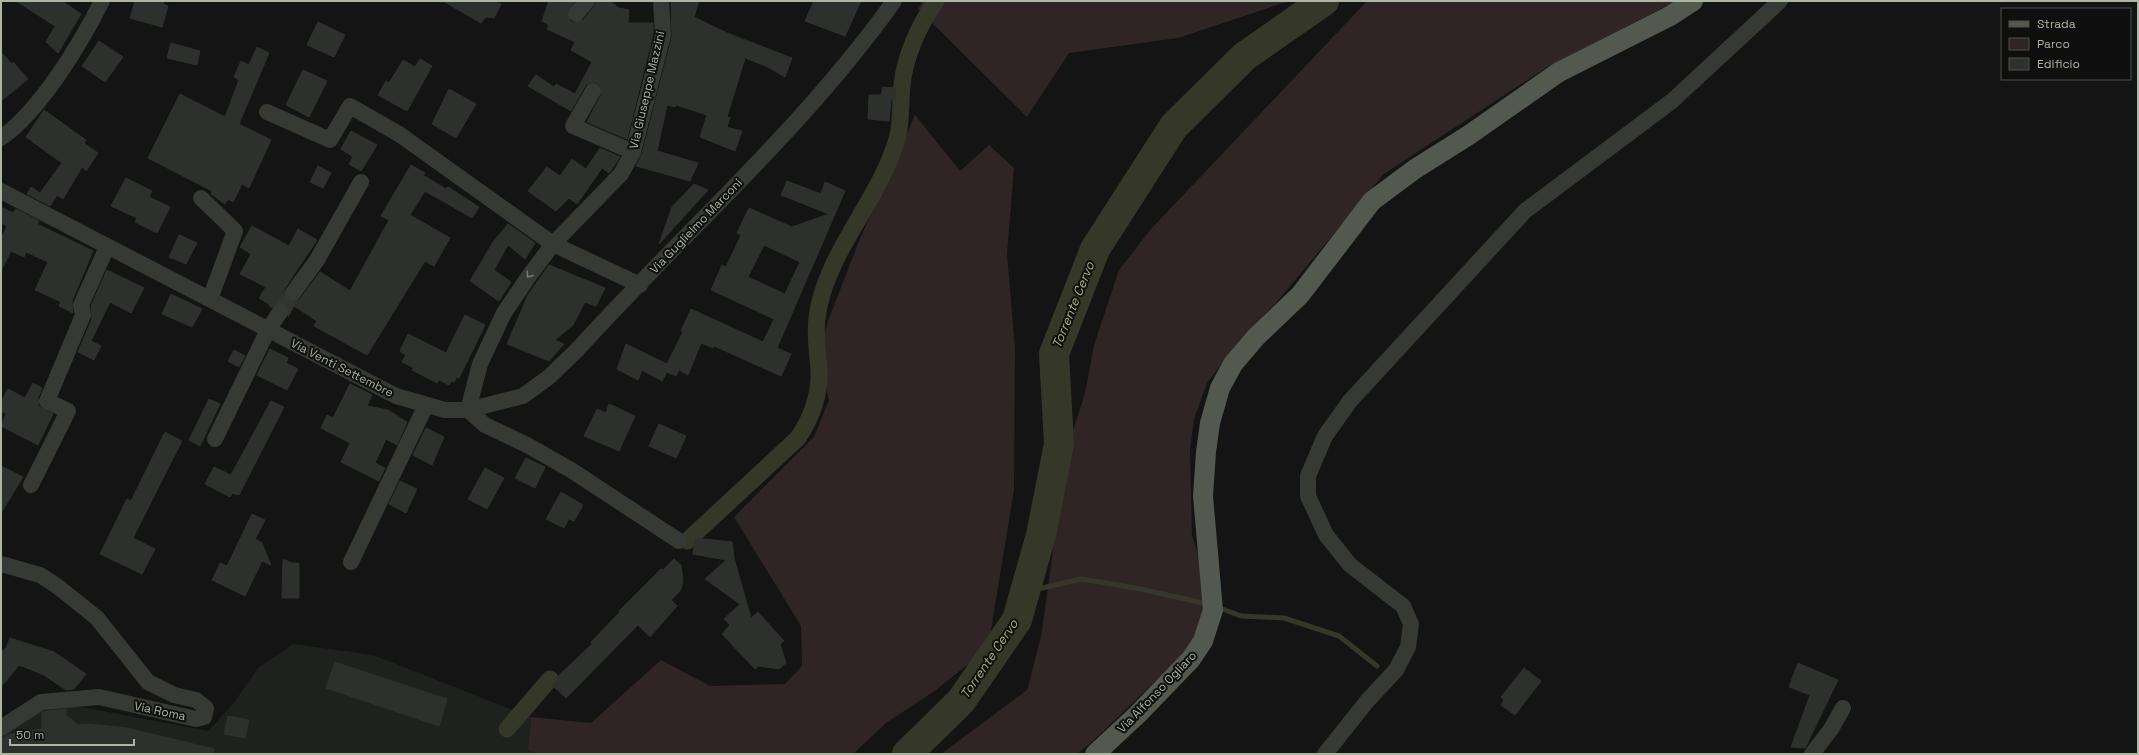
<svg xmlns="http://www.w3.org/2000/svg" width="2139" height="755" viewBox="0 0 2139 755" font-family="'Space Grotesk',sans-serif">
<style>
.built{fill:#1f211f}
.green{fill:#2f2525}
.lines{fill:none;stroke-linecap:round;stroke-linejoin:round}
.stream{stroke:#353829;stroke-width:5}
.canal{stroke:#353829;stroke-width:17}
.river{stroke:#353829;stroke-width:30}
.building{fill:#2e302e;stroke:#2e312d;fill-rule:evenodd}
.minor-tunnel{stroke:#323430;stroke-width:16;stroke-dasharray:16 8;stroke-linecap:butt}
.minor{stroke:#363934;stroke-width:16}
.major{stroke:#545950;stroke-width:20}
.oneway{stroke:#777d72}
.labels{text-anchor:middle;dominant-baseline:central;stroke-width:4;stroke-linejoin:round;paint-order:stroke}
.street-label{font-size:12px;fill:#adb5a4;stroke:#0e0f0e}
.water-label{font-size:13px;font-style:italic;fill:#a5b17a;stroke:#0e0f0e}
</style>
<rect width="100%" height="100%" fill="#131413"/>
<!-- built -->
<polygon class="built" points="293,644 373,655 531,717 528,750 538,754 1,754 1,719 66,704 208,731 233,704 258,668"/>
<!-- green -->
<g class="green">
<polygon points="923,1 1289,1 1178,38 1069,53 1027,117 918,9"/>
<polygon points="1367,1 1676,1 1549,66 1384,174 1275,304 1242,338 1207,383 1194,419 1190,450 1192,535 1209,589 1198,640 1092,742 1077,754 941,754 1027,690 1041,637 1054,544 1062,465 1085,393 1094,345 1119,270 1151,229"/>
<polygon points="915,115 960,171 989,145 1014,168 1007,254 1015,348 1014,490 988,648 936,690 886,723 853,754 538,754 528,750 531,717 591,723 661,660 710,686 785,684 802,666 801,626 734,517 814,437 829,400 818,356 828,321 859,241"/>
</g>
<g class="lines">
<!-- stream -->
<g class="stream">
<polyline points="1025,592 1081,579 1135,588 1208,604"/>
<polyline points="1217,607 1241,616 1284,618 1339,636 1377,666"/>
</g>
<!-- canal -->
<g class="canal">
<path d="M 687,541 L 798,438 C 812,417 820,395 819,370 C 817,347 814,328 819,306 C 832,246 880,198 897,139 C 902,121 900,103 902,85 C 905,56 919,25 936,1"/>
<polyline points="507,729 550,679"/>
</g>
<!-- river -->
<polyline class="river" points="907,754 961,701 1017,620 1041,535 1059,444 1054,354 1095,249 1174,126 1245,56 1324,1"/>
</g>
<!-- building -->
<g class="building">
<polygon points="16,1 62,1 81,14 58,53 46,42 55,26"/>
<polygon points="135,1 164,1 163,4 168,6 162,27 130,18"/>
<polygon points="443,1 491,1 501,4 494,18 486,17 481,23"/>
<polygon points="549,1 575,1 567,13 570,21 574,23 583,20 594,7 596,1 610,1 619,8 629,10 628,23 653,23 653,34 627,139 587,122 601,95 601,87 597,83 589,83 585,86 571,111 528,86 536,75 554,87 556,84 575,94 592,62 571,50 575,42 547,29 549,25 542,21"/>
<polygon points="671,1 699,1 694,17 727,33 792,58 785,77 768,67 745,58 727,117 730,118 727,127 742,131 735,151 700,137 707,115 676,105 675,107 667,105 657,151 698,163 690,181 636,166 642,154 672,37"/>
<polygon points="814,1 861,1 845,36 805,21"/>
<polygon points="318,22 345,35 334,57 307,45"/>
<polygon points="99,41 123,57 105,82 82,66"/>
<polygon points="171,43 200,51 197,65 167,58"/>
<polygon points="257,47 269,53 239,124 271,140 249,188 242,184 233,202 228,199 225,204 211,194 212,191 148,158 180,94 225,117 239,80 234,77 241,61 249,65"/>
<polygon points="1,52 12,64 13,62 28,79 1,101"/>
<polygon points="420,59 432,66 407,111 378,95 386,81 389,83 403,60 415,67"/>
<polygon points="303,70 327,81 309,117 286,105"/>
<polygon points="883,87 896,88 895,100 891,100 889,121 868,119 869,95 881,95"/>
<polygon points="449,89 476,104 456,138 432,124"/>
<polygon points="44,110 86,140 84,143 98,153 86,171 82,167 63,199 57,195 50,206 27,194 31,187 40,193 62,163 26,137"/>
<polygon points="351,131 377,145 361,171 349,164 353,157 341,149"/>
<polygon points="600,148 620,157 609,173 602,168 577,204 569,198 556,211 528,191 547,167 560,176 572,159 586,169"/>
<polygon points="411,165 425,173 423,175 446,189 448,187 479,207 472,218 425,191 410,215 450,238 434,266 425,261 367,355 314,326 317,321 294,306 288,317 289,308 285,304 280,303 272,308 269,306 269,304 259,298 266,287 240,274 251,254 240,247 252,226 289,246 298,229 317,240 285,288 284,292 287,300 292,302 300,299 320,272 350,291 389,220 381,216"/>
<polygon points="318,166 331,173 323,188 310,182"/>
<polygon points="126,178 152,191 149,197 170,207 157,233 135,222 137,218 111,206"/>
<path d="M 787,181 L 821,194 L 825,182 L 845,191 L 777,348 L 791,354 L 781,376 L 714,346 L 713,348 L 701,343 L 688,375 L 679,370 L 676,376 L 667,372 L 662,381 L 642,370 L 638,380 L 617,369 L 626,344 L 667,364 L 683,332 L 681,331 L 691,309 L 763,342 L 774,319 L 711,290 L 722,265 L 726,267 L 741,235 L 737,233 L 749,208 L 792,227 L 829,214 L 781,195 ZM 764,245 L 800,262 L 785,294 L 748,277 Z"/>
<polygon points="694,184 708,190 659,244 672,207"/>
<polygon points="1,207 13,213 16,209 39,221 37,224 93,251 72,301 73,313 59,306 61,302 35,290 48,262 26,252 24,257 11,251 1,271 1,239 7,226 1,223"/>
<polygon points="508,224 535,243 525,259 508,245 494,270 511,282 499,301 470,281 493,242"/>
<polygon points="179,235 197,243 186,264 169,257"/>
<polygon points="549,265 605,288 596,306 585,302 573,325 555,340 564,344 549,361 507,344 528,295"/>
<polygon points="107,270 144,288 131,313 110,302 91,341 101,346 94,360 78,352 92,319 91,306"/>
<polygon points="171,294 202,309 192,327 162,314"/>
<polygon points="465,315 485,325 459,378 457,377 454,382 452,381 449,385 439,380 437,383 412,370 414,368 402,362 406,355 400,351 408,334 446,353"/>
<polygon points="270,349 288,358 286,363 298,369 287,390 257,375"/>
<polygon points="234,350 245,356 239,367 228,361"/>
<polygon points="33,383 42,388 38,398 39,406 53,414 38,445 1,426 6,414 1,411 1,402 8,389 25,398"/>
<polygon points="350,384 372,395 367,406 388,410 407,422 397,445 386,439 375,463 385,468 379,481 341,462 350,443 321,428 327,415 333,418"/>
<polygon points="209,399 220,404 200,446 189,440"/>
<polygon points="271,401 284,407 239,495 232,493 230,497 205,484 214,467 231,475"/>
<polygon points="609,404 635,416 619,451 584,436 597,409 606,413"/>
<polygon points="659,424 686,436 676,458 649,446"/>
<polygon points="426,428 444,437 432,465 413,455"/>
<polygon points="165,432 182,441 133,538 155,549 142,574 100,554 127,499 131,501"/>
<polygon points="526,458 545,467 535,488 515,478"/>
<polygon points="1,466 23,477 1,513"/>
<polygon points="485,468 504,478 487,509 468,499"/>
<polygon points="400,481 417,489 406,513 389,504"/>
<polygon points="561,492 583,505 574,521 569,519 564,528 546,519"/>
<polygon points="252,514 265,520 255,539 262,543 271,565 262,561 245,596 212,580 220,563 227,566"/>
<polygon points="695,538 732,542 734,558 751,618 758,612 784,641 780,644 786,663 779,669 758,666 755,669 722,634 730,625 724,619 740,604 705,579 726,560 693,554"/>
<polygon points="283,559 292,563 299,563 299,598 282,598"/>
<polygon points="674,559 681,565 683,582 680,591 671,600 677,606 650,637 638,625 566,698 552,685 558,680 556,678 592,644 591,642 620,612 619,611 661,569 663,570"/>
<polygon points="10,638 54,652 86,674 74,689 66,690 44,675 19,665 1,687 1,653 6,648"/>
<polygon points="335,662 447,699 439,726 326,688"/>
<polygon points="1798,663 1838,680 1805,748 1791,747 1810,695 1789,687"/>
<polygon points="1524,668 1541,681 1515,715 1501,705 1504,700 1501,697"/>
<polygon points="66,709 66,715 78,725 89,724 127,728 214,749 213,754 1,754 1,738 12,734 42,729 42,712"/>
<polygon points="228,716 249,720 245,738 224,734"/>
</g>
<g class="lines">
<!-- minor-tunnel -->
<polyline class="minor-tunnel" points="280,312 293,293"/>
<!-- minor -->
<g class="minor">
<polyline points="576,14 587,1"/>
<polyline points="593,91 573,126 633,152"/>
<polyline points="267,112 330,140 350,106 399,134 553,244 640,285"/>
<path d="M 1,138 C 40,111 81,43 102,1"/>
<path d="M 1,191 L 396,396 L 445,410 L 468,410 L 523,396 L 549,377 L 578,349 C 683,233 803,129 894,1"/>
<polyline points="201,198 235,231 210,299"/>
<polyline points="293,293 317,260 361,182"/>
<polyline points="468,410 480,364 504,313 529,276 553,244 621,174 633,152 663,35 661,1"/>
<polyline points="468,410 485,425 527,445 571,470 679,541"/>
<polyline points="215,439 268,330 280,312"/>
<polyline points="31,485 68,411 47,401 83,315 81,305 107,247"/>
<polyline points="351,562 426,405"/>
<polyline points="1,564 40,575 57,586 97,618 148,682 174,695 196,700 206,708 204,717 196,719 99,697 41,702 1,728"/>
<polyline points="1325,754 1368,700 1396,670 1408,647 1411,624 1403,606 1350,565 1326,535 1308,496 1308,476 1325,436 1350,401 1525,211 1672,101 1780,1"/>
<polyline points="1812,754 1831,729 1843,708"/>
</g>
<!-- major -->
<polyline class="major" points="1095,754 1138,714 1191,659 1203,641 1213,610 1203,496 1206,452 1210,423 1220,388 1233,364 1256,337 1300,295 1372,201 1415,169 1469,135 1559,72 1670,16 1693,1"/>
</g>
<!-- one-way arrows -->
<defs><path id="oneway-chevron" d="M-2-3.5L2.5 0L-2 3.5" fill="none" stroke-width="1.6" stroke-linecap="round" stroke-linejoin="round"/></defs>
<use class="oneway" href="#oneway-chevron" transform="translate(529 275) rotate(126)"/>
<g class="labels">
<!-- street labels -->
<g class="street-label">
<text transform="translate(647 90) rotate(-77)">Via Giuseppe Mazzini</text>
<text transform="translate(696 226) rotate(-46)">Via Guglielmo Marconi</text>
<text transform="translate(342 368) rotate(27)">Via Venti Settembre</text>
<text transform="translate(1157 692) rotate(-46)">Via Alfonso Ogliaro</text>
<text transform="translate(160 711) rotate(12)">Via Roma</text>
</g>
<!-- water labels -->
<g class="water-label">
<text transform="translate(1073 305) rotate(-68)">Torrente Cervo</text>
<text transform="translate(989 659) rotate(-56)">Torrente Cervo</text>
</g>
</g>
<!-- border -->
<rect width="2139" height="755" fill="none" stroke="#adb5a4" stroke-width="4"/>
<!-- legend -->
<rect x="2001" y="8" width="130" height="72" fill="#0e0f0e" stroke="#4e514a"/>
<rect x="2009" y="21" width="20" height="6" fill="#545950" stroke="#4e514a"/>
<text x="2037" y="28" font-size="12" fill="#adb5a4">Strada</text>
<rect x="2009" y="38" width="20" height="12" fill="#2f2525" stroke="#4e514a"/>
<text x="2037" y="48" font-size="12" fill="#adb5a4">Parco</text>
<rect x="2009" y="58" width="20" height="12" fill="#2e302e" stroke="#4e514a"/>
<text x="2037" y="68" font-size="12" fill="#adb5a4">Edificio</text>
<!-- scale -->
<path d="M10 739v6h124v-6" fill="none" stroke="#adb5a4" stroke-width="2"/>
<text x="16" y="739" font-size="12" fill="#adb5a4" stroke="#0e0f0e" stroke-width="3" paint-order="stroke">50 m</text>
</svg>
